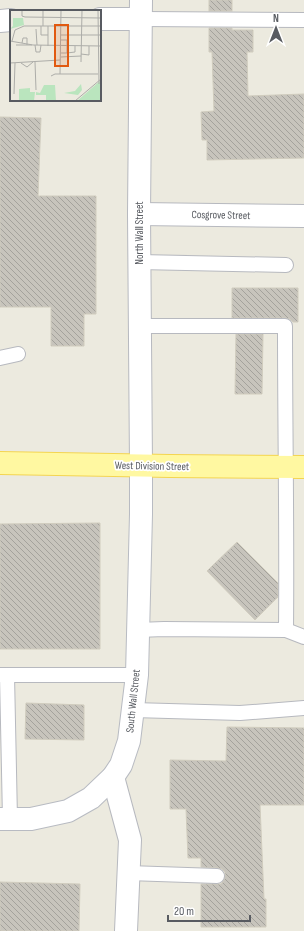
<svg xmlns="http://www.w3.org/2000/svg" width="304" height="931" viewBox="0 0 304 931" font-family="'Sofia Sans Condensed',sans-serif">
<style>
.building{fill:url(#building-back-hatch);stroke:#d0ccbe}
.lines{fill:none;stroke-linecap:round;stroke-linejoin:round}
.lane-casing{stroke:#b7b9bf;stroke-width:16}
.street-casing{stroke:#b7b9bf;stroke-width:24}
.secondary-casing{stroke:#b8bbc2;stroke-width:24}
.primary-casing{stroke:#f4d551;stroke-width:24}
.lane{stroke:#fff;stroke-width:14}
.street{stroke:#fff;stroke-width:22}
.secondary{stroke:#fff;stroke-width:22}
.primary{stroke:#fff8a1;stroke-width:22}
.labels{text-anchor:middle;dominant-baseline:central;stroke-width:3.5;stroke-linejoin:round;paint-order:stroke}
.street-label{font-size:11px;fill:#585b61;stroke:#fff}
.inset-road{fill:none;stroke:#adada9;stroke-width:1}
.view{fill:#e15910;fill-opacity:0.15;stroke:#e15910;stroke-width:2}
.inset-edge{fill:none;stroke:#585b61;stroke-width:2}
</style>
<defs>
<pattern id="building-back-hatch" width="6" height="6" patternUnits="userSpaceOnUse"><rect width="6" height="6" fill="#c7c4bc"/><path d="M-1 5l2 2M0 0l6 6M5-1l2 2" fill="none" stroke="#a4a29c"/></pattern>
</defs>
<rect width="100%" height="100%" fill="#eceadf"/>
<!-- building -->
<g class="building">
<rect x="209" y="0" width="23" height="11"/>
<polygon points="209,28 232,28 232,30 253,30 253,52 247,52 248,96 304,94 304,158 207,160 207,140 202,140 201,112 214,111 212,52 209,52"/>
<polygon points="0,117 41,118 38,196 96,196 96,314 84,314 84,346 51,346 51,307 0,307"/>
<polygon points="232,288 298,288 298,322 293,322 290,319 285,318 232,318"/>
<polygon points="236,334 263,334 262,394 235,394"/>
<polygon points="100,523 100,649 0,649 0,524"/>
<polygon points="237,542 278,583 278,597 255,620 207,571"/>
<polygon points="26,703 84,705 84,740 25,739"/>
<polygon points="227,727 304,728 304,805 260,805 264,899 266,899 266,927 201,927 201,884 221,884 224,880 225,876 225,872 222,869 218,868 201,867 201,858 188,858 186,809 170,809 170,760 226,761"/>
<polygon points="0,882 80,884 79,931 0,931"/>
</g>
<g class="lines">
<!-- lane casing -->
<g class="lane-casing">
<g id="lane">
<polyline points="142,19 304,20"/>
<polyline points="139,262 286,265"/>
<polyline points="0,358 18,354"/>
<path d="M 138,630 L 164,629 L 286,630 C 287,529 285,427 285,326 L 140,326"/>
<polyline points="286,630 304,637"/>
<polyline points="0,675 137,675"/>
<polyline points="7,675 10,819"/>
<polyline points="133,710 240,713 304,708"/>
<polyline points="128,873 217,876"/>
</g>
</g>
<!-- street casing -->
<g class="street-casing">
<g id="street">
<polyline points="100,19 142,19"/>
<polyline points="0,21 11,20"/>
<polyline points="139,214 304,216"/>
<polyline points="141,465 139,214 141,0"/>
<polyline points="113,777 130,840 126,931"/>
</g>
</g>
<!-- secondary casing -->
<g class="secondary-casing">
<polyline id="secondary" points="0,819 31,819 68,811 91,798 113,777 121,765 129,741 137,675 141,514 141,465"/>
</g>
<!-- primary casing -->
<g class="primary-casing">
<polyline id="primary" points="0,463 170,466 304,467"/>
</g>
<!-- lane -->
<use href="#lane" class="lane"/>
<!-- street -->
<use href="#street" class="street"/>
<!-- secondary -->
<use href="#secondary" class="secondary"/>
<!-- primary -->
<use href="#primary" class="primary"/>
</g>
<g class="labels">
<!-- street labels -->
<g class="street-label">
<text transform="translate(221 215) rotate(1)">Cosgrove Street</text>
<text transform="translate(139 233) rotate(-90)">North Wall Street</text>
<text transform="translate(152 466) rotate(1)">West Division Street</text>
<text transform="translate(133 701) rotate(-84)">South Wall Street</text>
</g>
</g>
<!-- overview -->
<g transform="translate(10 10)">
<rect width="91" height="91" fill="#eceadf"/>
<path d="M 91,70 L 91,91 L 67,91 ZM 34,75 L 45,75 L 46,91 L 36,91 L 36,85 L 26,85 L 26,82 L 30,83 ZM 20,78 L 20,82 L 25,82 L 24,91 L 9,91 L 9,79 Z" fill="#bae5be"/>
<path d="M 3,8 L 13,8 L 14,15 L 0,19 L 3,16 ZM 71,74 L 72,80 L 68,85 L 54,83 L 65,81 Z" fill="#bae5be"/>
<path class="inset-road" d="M 12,0 L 12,6 L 15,7 L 91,8M 88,0 L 89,74M 31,16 L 31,25 L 38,25M 33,16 L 33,0M 26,19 L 27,35M 51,25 L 91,25M 0,31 L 23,35 L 91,36M 2,31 L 5,20 L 14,16 L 91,16M 12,33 L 13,28 L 17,28 L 17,35M 6,35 L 22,35M 25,35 L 26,42 L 30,42 L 31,35M 38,36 L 38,16M 51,43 L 57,43 L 57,30 L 51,30M 57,43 L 65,42 L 65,36M 71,44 L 79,45 L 79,36M 51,47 L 71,46M 25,52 L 26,80M 71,52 L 72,0M 0,53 L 50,50M 11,53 L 17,57 L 23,52M 50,64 L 51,0M 41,66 L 45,64 L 88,64M 4,84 L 5,53M 65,91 L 91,69"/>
<path class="view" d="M 45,15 L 58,15 L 58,56 L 45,56 Z"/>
<rect width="91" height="91" class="inset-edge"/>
</g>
<!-- north arrow -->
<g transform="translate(276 28)" stroke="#ffffff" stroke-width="3" paint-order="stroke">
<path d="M0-3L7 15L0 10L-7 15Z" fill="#585b61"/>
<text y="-6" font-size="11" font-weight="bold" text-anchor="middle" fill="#585b61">N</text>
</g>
<!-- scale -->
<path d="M168 915v6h82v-6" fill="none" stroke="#585b61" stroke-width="2"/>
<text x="174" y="915" font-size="12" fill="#585b61" stroke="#ffffff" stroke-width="3" paint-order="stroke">20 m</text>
</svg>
